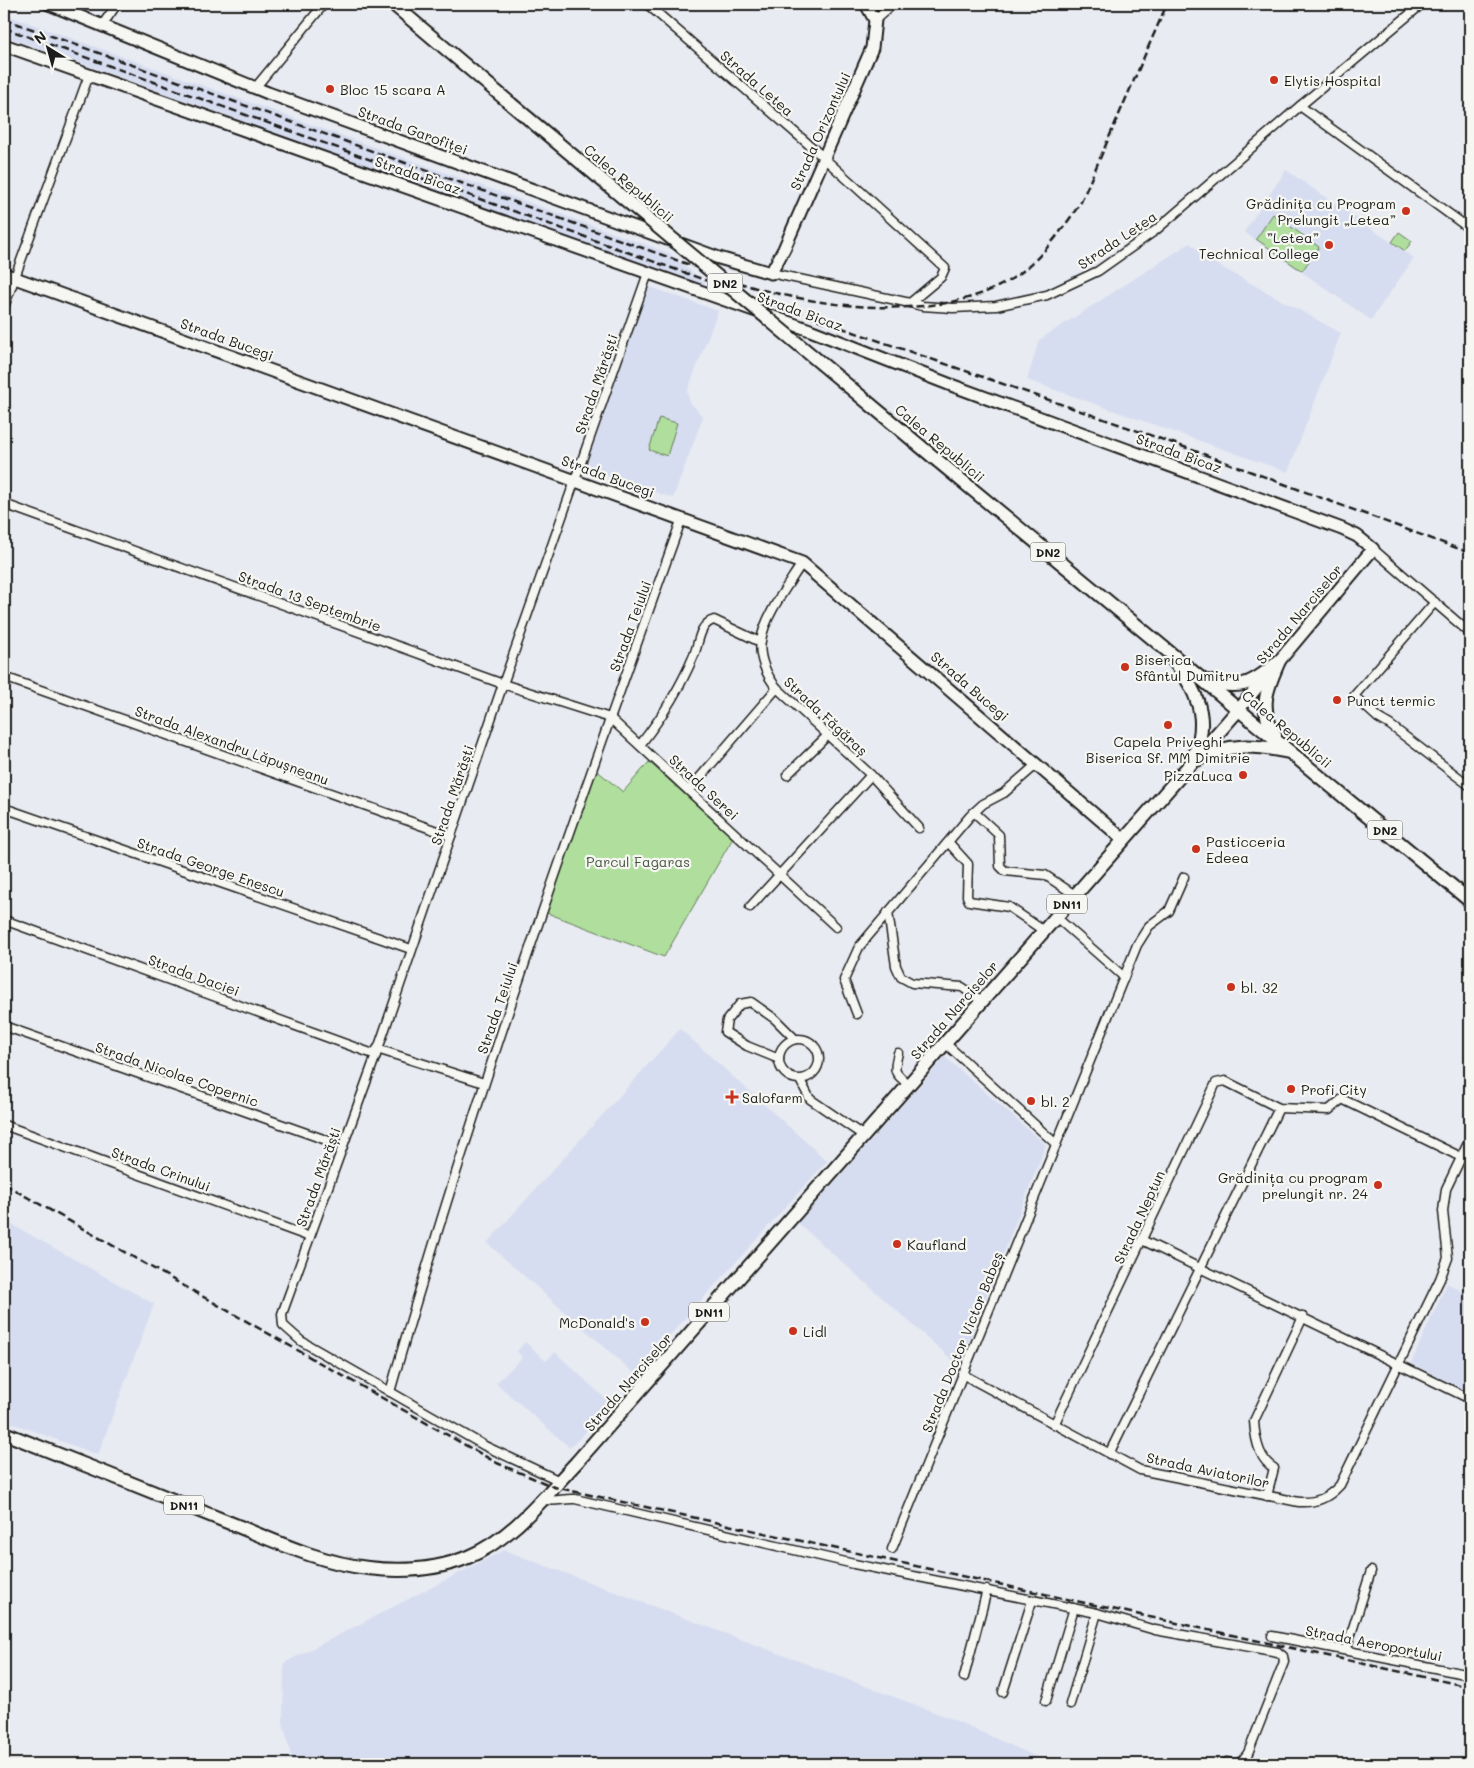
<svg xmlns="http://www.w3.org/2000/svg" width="1474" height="1768" viewBox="0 0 1474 1768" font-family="Mali,sans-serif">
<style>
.built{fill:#d7ddf0}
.green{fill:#afde9d;stroke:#667d5c}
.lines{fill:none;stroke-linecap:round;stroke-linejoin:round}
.street-casing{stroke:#1c1c1c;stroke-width:11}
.secondary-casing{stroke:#1c1c1c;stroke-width:15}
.primary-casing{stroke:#1c1c1c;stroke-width:16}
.street{stroke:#f6f6f2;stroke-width:8}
.secondary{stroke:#f6f6f2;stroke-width:11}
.primary{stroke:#f6f6f2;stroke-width:12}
.rail{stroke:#1c1c1c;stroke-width:2.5;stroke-dasharray:8 4;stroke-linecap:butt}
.primary-bridge-casing{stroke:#1c1c1c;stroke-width:16;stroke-linecap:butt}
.primary-bridge{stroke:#f6f6f2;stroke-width:12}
.poi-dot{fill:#c8321e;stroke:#f6f6f2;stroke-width:2}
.labels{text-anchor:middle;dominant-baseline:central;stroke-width:4.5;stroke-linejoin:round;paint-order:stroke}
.shield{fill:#f6f6f2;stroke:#5d5d5c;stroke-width:1}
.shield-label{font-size:12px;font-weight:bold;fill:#1c1c1c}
.poi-label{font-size:14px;fill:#1c1c1c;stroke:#f6f6f2;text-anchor:start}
.street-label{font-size:14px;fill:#1c1c1c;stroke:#f6f6f2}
.park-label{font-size:14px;fill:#485643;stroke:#f6f6f2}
</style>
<rect width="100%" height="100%" fill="#e8ebf1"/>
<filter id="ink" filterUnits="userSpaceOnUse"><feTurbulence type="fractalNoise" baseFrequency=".02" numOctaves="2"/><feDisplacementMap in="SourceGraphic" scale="10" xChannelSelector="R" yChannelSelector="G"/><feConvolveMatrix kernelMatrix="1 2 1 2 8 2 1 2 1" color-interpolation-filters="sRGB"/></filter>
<g filter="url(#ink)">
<!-- built -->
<g class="built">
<polygon points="4,14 669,253 710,288 4,36"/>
<polygon points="1286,170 1414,258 1371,320 1244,232"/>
<polygon points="1190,243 1212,262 1341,333 1288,472 1027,380 1039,340"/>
<polygon points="648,286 718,311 687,392 690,402 703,417 673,498 585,469"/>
<polygon points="680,1029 827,1161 635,1374 487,1243"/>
<polygon points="945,1057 1046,1145 959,1366 798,1223"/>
<polygon points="4,1220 154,1304 98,1455 4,1420"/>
<polygon points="1447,1283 1467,1294 1470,1288 1470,1394 1411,1363"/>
<polygon points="525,1342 546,1361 555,1352 612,1405 570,1448 496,1383 522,1358 517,1351"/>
<polygon points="504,1550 950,1718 1052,1764 293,1764 283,1722 284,1663"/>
</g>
<!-- green -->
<g class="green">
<polygon points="1273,214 1319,247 1302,271 1256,239"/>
<polygon points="1399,232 1412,241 1405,251 1392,242"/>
<polygon points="659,418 677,423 667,456 649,450"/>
<polygon points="649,762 733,838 664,957 547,913 595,769 623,792"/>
</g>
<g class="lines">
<!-- street casing -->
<g class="street-casing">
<g id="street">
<polyline points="647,4 814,149 945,268 941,277 910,303 771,273"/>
<polyline points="875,20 893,4"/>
<polyline points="103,24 117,4"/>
<polyline points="255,88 324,4"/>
<polyline points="1300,106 1422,4"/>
<polyline points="910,303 922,306 953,308 996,306 1047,295 1098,271 1156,230 1300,106 1470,229"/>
<polyline points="4,307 89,75"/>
<polyline points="4,504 503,684 610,718 836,927"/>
<polyline points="1373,549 1470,633"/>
<path d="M 802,563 C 789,584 764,616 761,641 C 758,656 767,677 777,688 L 871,775 L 919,828"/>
<polyline points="1435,602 1354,696 1378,718 1390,725 1470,786"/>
<polyline points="4,677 451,836"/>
<path d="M 640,745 C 662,717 680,689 694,655 C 699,643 699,624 714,620 L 760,642"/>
<polyline points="787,775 828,735"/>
<polyline points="689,790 777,688"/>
<polyline points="4,808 411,949"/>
<polyline points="974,812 999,835 1000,866 1005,871 1045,875 1075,895"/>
<polyline points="949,843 968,864 967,896 969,901 1009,907 1044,931"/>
<polyline points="750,907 871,775"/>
<polyline points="888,912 896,966 901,977 912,983 962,987 982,1001"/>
<polyline points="1056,917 1124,977"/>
<polyline points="4,920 376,1055"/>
<polyline points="857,1014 844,980 859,947 970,816 983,804 1004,793 1037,764"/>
<polyline points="4,1026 343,1146"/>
<circle cx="799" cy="1059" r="20"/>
<polyline points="945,1043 1056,1144"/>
<polyline points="377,1049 484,1083"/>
<path d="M 898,1053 C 893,1073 894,1072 909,1085"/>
<polyline points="779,1059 747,1046 725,1032 727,1020 740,1004 751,1002 775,1019 795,1039"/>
<polyline points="800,1080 810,1099 864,1136"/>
<polyline points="4,1125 310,1237"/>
<polyline points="1142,1240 1470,1399"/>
<path d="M 962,1374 L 1140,1470 L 1299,1502 C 1317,1503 1328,1498 1340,1485 L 1440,1279 L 1448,1258 L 1443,1211 L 1446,1189 L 1470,1139"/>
<path d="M 390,1392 C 474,1096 578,807 682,518"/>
<polyline points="1054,1425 1216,1083 1225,1081 1279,1108 1329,1110 1342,1099 1461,1157"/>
<polyline points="1109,1454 1279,1108"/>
<polyline points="560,1481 485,1446 301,1341 283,1325 282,1314 376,1055 503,684 648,273"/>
<path d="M 1267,1496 L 1274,1468 C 1259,1460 1255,1438 1254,1421 L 1303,1317"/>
<path d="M 543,1499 C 553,1503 564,1498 575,1499 L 854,1564 L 1097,1613 L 1155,1630 L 1278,1652 L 1283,1656 L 1284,1662 L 1248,1753 L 1242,1761 L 1236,1764 L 1227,1762"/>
<polyline points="892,1549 1137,945 1149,926 1169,911 1184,877"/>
<polyline points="1272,1636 1470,1675"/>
<polyline points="1346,1650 1371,1571"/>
<polyline points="964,1677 987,1590"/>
<polyline points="1003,1692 1032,1601"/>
<polyline points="1046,1701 1074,1608"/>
<polyline points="1070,1704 1097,1613"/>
</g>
</g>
<!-- secondary casing -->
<g class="secondary-casing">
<g id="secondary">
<polyline points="49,4 268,93 719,258 771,273 784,249 872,48 875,20 866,4"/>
<polyline points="4,45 810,330 951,385 1342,529 1357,536 1373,549 1239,709"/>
<polyline points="4,274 802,563 1124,840"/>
</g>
</g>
<!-- primary casing -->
<g class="primary-casing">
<g id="primary">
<polyline points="393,4 511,104"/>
<polyline points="938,461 1470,901"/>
<path d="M 1174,661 C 1197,690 1210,720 1194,755"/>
<path d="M 1207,681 C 1240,690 1251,685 1277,663"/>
<path d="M 1275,735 C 1258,708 1267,688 1279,661"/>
<path d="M 1197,760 C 1227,742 1257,745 1289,752"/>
<path d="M 4,1433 C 78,1462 151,1491 225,1521 C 271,1539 319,1563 368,1568 C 402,1572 437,1570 468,1557 C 513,1538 544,1497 576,1463 L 1239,709"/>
</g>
</g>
<!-- street -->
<use href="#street" class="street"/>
<!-- secondary -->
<use href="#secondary" class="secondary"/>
<!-- primary -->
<use href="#primary" class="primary"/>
<!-- rail -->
<g class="rail">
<path d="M 4,19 L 743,284 C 818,308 944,324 1013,278 C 1041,260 1063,229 1081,202 L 1167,4"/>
<polyline points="4,28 730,289 1187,448 1470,553"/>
<polyline points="4,1184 497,1463 554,1487 1470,1687"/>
</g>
<!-- primary-bridge casing -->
<g class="primary-bridge-casing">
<polyline id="primary-bridge" points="511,104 938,461"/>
</g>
<!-- primary-bridge -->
<use href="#primary-bridge" class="primary-bridge"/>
</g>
</g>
<!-- markers -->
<g class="poi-dot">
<circle cx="1274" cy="80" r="5"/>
<circle cx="330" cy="89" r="5"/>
<circle cx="1406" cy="211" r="5"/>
<circle cx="1329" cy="245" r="5"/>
<circle cx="1125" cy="667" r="5"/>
<circle cx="1337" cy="700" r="5"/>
<circle cx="1168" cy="725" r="5"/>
<circle cx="1243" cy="775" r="5"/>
<circle cx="1196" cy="849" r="5"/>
<circle cx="1231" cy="987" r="5"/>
<circle cx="1291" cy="1089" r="5"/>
<path d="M729.5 1089.5h5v5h5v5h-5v5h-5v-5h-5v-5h5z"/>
<circle cx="1031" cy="1101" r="5"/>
<circle cx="1378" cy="1185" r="5"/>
<circle cx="897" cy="1244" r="5"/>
<circle cx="645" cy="1322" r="5"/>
<circle cx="793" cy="1331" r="5"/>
</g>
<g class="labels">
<!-- shield labels -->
<g class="shield">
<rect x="707.5" y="273.5" width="35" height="19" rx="4"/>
<rect x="1030.5" y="542.5" width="35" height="19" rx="4"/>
<rect x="1367.5" y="820.5" width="35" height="19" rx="4"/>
<rect x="1047" y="894.5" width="40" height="19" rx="4"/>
<rect x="689" y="1302.5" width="40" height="19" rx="4"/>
<rect x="164" y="1495.5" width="40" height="19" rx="4"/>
</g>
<g class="shield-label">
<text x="725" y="283">DN2</text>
<text x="1048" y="552">DN2</text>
<text x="1385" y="830">DN2</text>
<text x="1067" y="904">DN11</text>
<text x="709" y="1312">DN11</text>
<text x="184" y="1505">DN11</text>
</g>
<!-- poi labels -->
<g class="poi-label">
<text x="1284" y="80">Elytis Hospital</text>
<text x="340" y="89">Bloc 15 scara A</text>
<text x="1396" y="203" text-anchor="end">Grădinița cu Program<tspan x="1396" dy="16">Prelungit „Letea”</tspan></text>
<text x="1319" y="237" text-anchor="end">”Letea”<tspan x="1319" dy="16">Technical College</tspan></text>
<text x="1135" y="659">Biserica<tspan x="1135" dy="16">Sfântul Dumitru</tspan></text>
<text x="1347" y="700">Punct termic</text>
<text x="1168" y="741" text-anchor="middle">Capela Priveghi<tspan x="1168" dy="16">Biserica Sf. MM Dimitrie</tspan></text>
<text x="1233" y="775" text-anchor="end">PizzaLuca</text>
<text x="1206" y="841">Pasticceria<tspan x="1206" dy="16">Edeea</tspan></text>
<text x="1241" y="987">bl. 32</text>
<text x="1301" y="1089">Profi City</text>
<text x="742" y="1097">Salofarm</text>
<text x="1041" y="1101">bl. 2</text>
<text x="1368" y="1177" text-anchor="end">Grădinița cu program<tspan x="1368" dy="16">prelungit nr. 24</tspan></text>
<text x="907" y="1244">Kaufland</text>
<text x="635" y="1322" text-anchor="end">McDonald's</text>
<text x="803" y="1331">Lidl</text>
</g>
<!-- street labels -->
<g class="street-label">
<text transform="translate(757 83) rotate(41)">Strada Letea</text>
<text transform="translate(413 130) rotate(20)">Strada Garofiței</text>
<text transform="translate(820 131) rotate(-66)">Strada Orizontului</text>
<text transform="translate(418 175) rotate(19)">Strada Bicaz</text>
<text transform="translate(629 183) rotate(40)">Calea Republicii</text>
<text transform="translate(1117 240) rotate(-34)">Strada Letea</text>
<text transform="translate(800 311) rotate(20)">Strada Bicaz</text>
<text transform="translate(227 339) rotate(20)">Strada Bucegi</text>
<text transform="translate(596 384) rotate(-71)">Strada Mărăști</text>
<text transform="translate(940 443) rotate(40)">Calea Republicii</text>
<text transform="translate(1179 453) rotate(20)">Strada Bicaz</text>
<text transform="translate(608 476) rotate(20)">Strada Bucegi</text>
<text transform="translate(310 601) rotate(20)">Strada 13 Septembrie</text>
<text transform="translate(1299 614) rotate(-50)">Strada Narciselor</text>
<text transform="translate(630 626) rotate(-70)">Strada Teiului</text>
<text transform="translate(970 686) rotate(41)">Strada Bucegi</text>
<text transform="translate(826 716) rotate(43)">Strada Făgăraș</text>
<text transform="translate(1287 729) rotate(40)">Calea Republicii</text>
<text transform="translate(232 745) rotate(20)">Strada Alexandru Lăpușneanu</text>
<text transform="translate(704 787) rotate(43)">Strada Serei</text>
<text transform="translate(452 795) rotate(-71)">Strada Mărăști</text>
<text transform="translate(211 867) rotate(19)">Strada George Enescu</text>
<text transform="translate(194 975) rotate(20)">Strada Daciei</text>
<text transform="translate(497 1008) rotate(-71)">Strada Teiului</text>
<text transform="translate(954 1010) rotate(-49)">Strada Narciselor</text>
<text transform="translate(177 1074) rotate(19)">Strada Nicolae Copernic</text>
<text transform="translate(161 1169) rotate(20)">Strada Crinului</text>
<text transform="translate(318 1177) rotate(-70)">Strada Mărăști</text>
<text transform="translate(1139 1217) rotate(-65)">Strada Neptun</text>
<text transform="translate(962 1342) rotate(-68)">Strada Doctor Victor Babeș</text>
<text transform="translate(628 1382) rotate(-49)">Strada Narciselor</text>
<text transform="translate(1208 1470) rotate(12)">Strada Aviatorilor</text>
<text transform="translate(1374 1643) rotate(11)">Strada Aeroportului</text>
</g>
<!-- park labels -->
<g class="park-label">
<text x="638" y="861">Parcul Fagaras</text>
</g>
</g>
<!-- margin -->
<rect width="1474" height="1768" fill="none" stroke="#f6f6f2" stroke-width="20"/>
<rect x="10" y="10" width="1454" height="1748" fill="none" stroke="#1c1c1c" stroke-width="2" filter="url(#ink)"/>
<!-- north arrow -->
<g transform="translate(48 48) rotate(323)" stroke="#f6f6f2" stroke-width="4" paint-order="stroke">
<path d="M0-4L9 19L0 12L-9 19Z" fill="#1c1c1c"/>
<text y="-8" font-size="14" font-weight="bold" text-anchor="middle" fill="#1c1c1c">N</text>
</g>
</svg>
